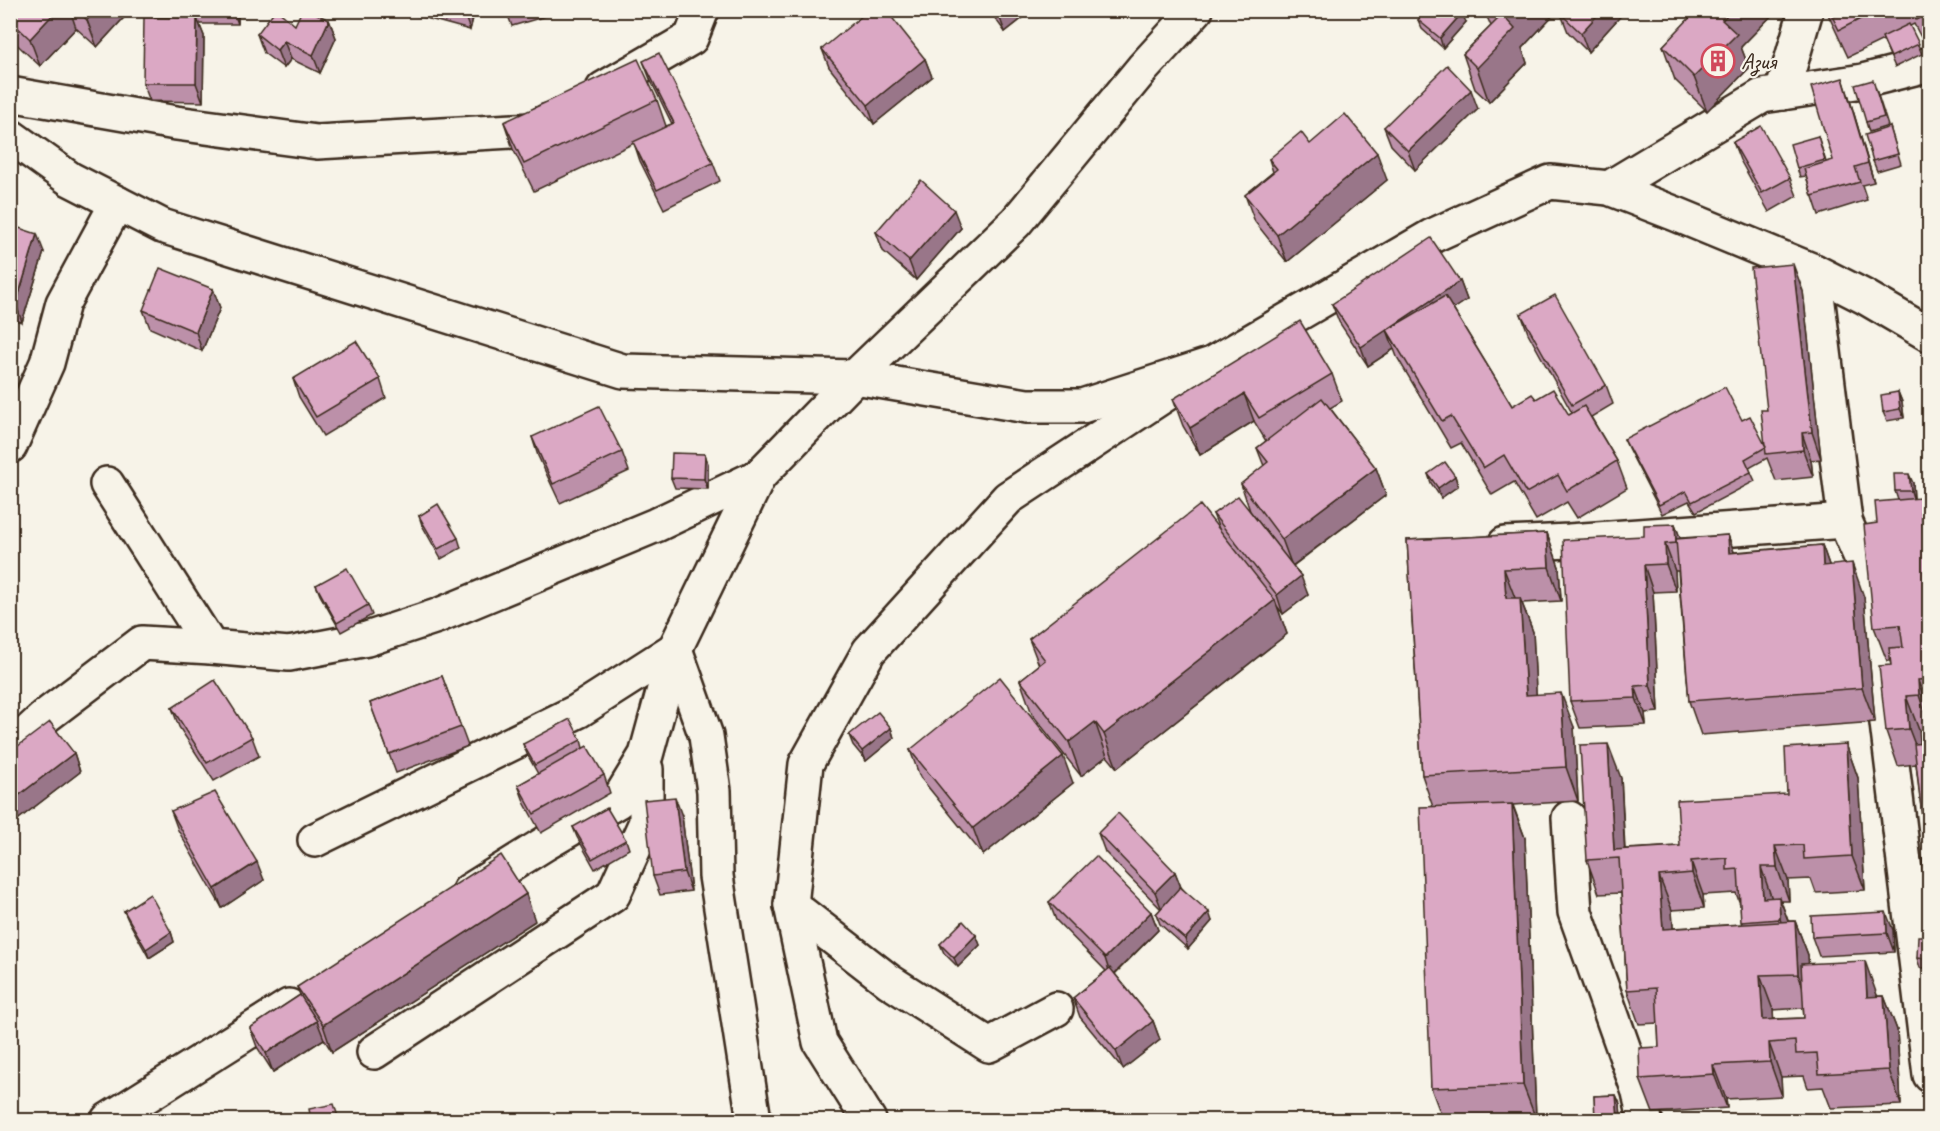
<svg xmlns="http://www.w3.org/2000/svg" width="1940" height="1131" viewBox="0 0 1940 1131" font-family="Caveat,sans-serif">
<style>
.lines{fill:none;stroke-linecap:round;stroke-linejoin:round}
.minor-casing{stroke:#3b2a1e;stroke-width:38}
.minor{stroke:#f7f3e8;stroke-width:33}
.wall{fill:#bc90a9;stroke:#3b2a1e;stroke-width:1.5;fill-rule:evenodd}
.shaded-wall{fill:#997689;stroke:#3b2a1e;stroke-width:1.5}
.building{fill:#dba8c4;stroke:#3b2a1e;stroke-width:1.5}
.labels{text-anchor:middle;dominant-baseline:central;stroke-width:4.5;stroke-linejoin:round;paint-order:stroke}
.poi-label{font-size:24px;fill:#3b2a1e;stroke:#f7f3e8;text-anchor:start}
</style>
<rect width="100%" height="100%" fill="#f7f3e8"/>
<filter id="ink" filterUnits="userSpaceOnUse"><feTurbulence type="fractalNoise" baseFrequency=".0167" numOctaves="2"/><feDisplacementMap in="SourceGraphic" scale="12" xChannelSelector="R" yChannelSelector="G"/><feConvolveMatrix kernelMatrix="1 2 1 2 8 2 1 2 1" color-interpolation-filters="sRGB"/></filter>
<g filter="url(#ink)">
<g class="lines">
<!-- minor casing -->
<g class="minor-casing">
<g id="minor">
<polyline points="603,89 691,38 702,10"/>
<polyline points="1782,93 1806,10"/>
<polyline points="10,94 176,123 317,142 532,130 548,121"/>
<polyline points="10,136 70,179 162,226 623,371 855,377 1027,406 1082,406 1212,364 1432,236 1550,182 1609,188 1676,214 1814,271 1865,297 1930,335"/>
<polyline points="1609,188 1762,96 1863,81 1930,64"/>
<polyline points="1814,271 1845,521 1869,576 1930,1075"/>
<polyline points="10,446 47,363 63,303 117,203"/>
<polyline points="107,484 211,647 289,654 367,639 437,616 656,525 759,476 855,377 1016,222 1143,68 1196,10"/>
<polyline points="1505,544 1569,541 1845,521"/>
<polyline points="675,649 706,736 714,791 716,876 754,1120"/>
<polyline points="10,749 47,715 142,643 211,647"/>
<polyline points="1569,818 1575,912 1639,1092 1645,1120"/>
<polyline points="315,840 578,711 675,649"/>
<polyline points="469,891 546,843 618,801 646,755 675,649 759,476"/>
<polyline points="791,905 889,981 989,1045 1056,1009"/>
<polyline points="374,1052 613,895 646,822 646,769"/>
<polyline points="108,1120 289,1006"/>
<polyline points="869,1120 820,1042 791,905 806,764 869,651 1008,498 1175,388"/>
</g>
</g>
<!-- minor -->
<use href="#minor" class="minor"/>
</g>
<!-- wall -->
<g class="wall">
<polygon points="10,10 131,10 97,47 76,28 40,66 10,38"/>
<polygon points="173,10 238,10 238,24 199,24 204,36 203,102 150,101 143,83 175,17"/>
<polygon points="403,10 475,10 470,30 404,12"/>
<polygon points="506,10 549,10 550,15 512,26"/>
<polygon points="989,10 1033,10 1005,32"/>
<polygon points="1484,10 1558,10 1522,48 1527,63 1489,102 1475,89 1463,54 1491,26"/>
<polygon points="1564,10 1626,10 1588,52 1568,32 1561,14"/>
<polygon points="1682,10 1777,10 1741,47 1749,68 1707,111 1675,80 1663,46 1690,18"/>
<polygon points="1826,10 1928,10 1929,13 1929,45 1926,47 1914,24 1910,26 1922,54 1895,67 1883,40 1848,57"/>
<polygon points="329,20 336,38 320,73 291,59 284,68 264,53 257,34 295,25"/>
<polygon points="1418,20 1466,22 1443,48 1422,29"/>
<polygon points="822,49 925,59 932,77 874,124 829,67"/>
<polygon points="643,61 713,163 720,181 664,209 640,161 634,143 534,191 513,149 504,122 657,100 666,126 672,124 650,79"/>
<polygon points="1876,89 1888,126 1869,132 1866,122"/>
<polygon points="1849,97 1874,182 1862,185 1867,200 1819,215 1806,176 1800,177 1797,168 1818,136 1826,162 1833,160"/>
<polygon points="1478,109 1415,170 1391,145 1384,127"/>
<polygon points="1890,127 1901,164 1877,171 1873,161"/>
<polygon points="1733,142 1790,178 1797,196 1769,212 1740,160"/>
<polygon points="1310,144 1387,180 1287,262 1255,222 1245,195 1273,172 1269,159"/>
<polygon points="10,225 44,252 22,322 10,319"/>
<polygon points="961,228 916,280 883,251 876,232"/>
<polygon points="1460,281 1467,300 1453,309 1512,406 1536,399 1569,415 1572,413 1528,333 1521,314 1606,385 1613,404 1591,417 1617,461 1627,488 1577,518 1567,502 1536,520 1514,482 1492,495 1461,443 1451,448 1397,357 1394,349 1368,366 1339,322 1332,304"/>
<polygon points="213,289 220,308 202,351 150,328 143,310"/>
<polygon points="1803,291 1821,459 1811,460 1813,477 1776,481 1767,458 1749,468 1755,481 1696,512 1689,501 1662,514 1628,448 1624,439 1742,420 1765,447 1767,410"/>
<polygon points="1332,374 1342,401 1330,408 1376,468 1386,495 1293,566 1308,595 1283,614 1277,606 1287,634 1117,768 1107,756 1081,776 1032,714 1020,680 1039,665 1029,639 1219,529 1213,514 1277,546 1250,511 1241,484 1264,466 1257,448 1266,441 1254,421 1200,455 1183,426 1173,399"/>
<polygon points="293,379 380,379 386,398 323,436 299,397"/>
<polygon points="1898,392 1902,402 1904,418 1887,421 1883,412"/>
<polygon points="532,437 622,452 629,471 560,503 538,456"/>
<polygon points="705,454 708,464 708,489 675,488 671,478"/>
<polygon points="1428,474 1455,476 1458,486 1441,498 1431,483"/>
<polygon points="1913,483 1914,498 1929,523 1929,729 1919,730 1920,744 1929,743 1929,868 1927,861 1916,764 1898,766 1886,731 1891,665 1890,661 1887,661 1874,627 1877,523 1898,500 1895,491"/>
<polygon points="419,516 458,538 461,548 441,559 422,525"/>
<polygon points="1675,524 1680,538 1728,535 1734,552 1822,545 1829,565 1864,597 1875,722 1701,735 1689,701 1678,571 1675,571 1676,591 1653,592 1659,712 1645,713 1646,725 1580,728 1570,701 1644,536"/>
<polygon points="1547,533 1559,567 1561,601 1522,603 1533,632 1536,694 1574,727 1578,801 1513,805 1525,838 1536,1119 1443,1120 1431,1088 1433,807 1422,775 1407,540"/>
<polygon points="316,585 368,605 372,615 341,632 320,595"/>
<polygon points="442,676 468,746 396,773 370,703"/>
<polygon points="172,708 252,737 259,756 214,781 179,727"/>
<polygon points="891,728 894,738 866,761 853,745 849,735"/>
<polygon points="581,740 583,748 604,775 610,793 541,833 525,804 518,785 538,774 527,754 523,744"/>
<path d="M 1846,744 L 1858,778 L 1865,890 L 1816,893 L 1811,879 L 1788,880 L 1789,901 L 1781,901 L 1788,921 L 1795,921 L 1808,955 L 1808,964 L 1877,995 L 1877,996 L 1884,996 L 1897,1030 L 1901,1105 L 1831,1108 L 1823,1087 L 1808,1088 L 1804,1076 L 1781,1077 L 1782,1096 L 1726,1099 L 1727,1108 L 1653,1113 L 1640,1079 L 1659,1047 L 1658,1023 L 1639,1024 L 1627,990 L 1621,893 L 1599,894 L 1587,860 L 1621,778 L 1625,849 L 1680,846 L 1787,794 ZM 1736,893 L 1740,904 L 1742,924 L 1673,928 L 1672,910 L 1704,908 L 1703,895 ZM 1803,1008 L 1804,1018 L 1773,1019 L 1773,1010 Z"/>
<polygon points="910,750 1073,783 983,855 920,777"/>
<polygon points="10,752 74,753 80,772 16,821 10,815"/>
<polygon points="171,811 264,880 222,908 178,830"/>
<polygon points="682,816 691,891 660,895 653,876"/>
<polygon points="573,827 626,840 629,849 595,869 577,837"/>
<polygon points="1098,833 1175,872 1181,887 1212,921 1188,949 1160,924 1156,914 1161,909 1105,852"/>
<polygon points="1049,902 1151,912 1158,930 1115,974 1153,1021 1160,1040 1123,1069 1080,1017 1073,998 1106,971 1056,920"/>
<polygon points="124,911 171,932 174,942 149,958 128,920"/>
<polygon points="535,921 332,1052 324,1039 273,1072 257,1047 250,1028 300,995 297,987"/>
<polygon points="1893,930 1894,952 1819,956 1812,937"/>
<polygon points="976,935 980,945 958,967 944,953 940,944"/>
<polygon points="1929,936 1929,968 1920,968 1917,958"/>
<polygon points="1616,1095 1620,1104 1621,1120 1596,1120 1594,1096"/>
</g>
<!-- shaded-wall -->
<g class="shaded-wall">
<polygon points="57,10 70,10 76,28 40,66 30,39"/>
<polygon points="96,10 131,10 97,47 87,20"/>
<polygon points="233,10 238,10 238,24"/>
<polygon points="463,10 475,10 470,30 463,11"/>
<polygon points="1001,10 1033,10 1005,32 998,13"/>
<polygon points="1512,10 1558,10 1522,48 1527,63 1489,102 1477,68 1505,18"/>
<polygon points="1602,10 1626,10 1588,52 1581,33"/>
<polygon points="1732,10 1777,10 1741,47 1749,68 1707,111 1694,77 1722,20"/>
<polygon points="1462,13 1466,22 1443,48 1440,38"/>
<polygon points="197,18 204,36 203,102 196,83"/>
<polygon points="329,20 336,38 320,73 313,55"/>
<polygon points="284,41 291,59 284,68 277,50"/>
<polygon points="925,59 932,77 874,124 868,105"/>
<polygon points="1843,78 1849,97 1874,182 1868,163"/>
<polygon points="1471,90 1478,109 1415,170 1408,151"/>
<polygon points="1377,153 1387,180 1287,262 1277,235"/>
<polygon points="954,210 961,228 916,280 909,261"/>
<polygon points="37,234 44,252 22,322 16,304"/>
<polygon points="1793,264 1803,291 1821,459 1812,432"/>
<polygon points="1460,281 1467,300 1397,347 1387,330 1394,349 1368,366 1361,347"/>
<polygon points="213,289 220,308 202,351 196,332"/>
<polygon points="1898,392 1902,402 1904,418 1900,409"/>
<polygon points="1244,394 1254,421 1200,455 1190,428"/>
<polygon points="1802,433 1811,460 1813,477 1803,450"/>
<polygon points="705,454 708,464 708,489 704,479"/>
<polygon points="1376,468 1386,495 1292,566 1282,539"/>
<polygon points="1909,474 1913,483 1914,501 1911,491"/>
<polygon points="1455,476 1458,486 1441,498 1438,488"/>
<polygon points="1920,498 1929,523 1929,588"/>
<polygon points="1675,524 1685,551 1685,570 1676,543"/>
<polygon points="1547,533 1559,567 1561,601 1549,567"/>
<polygon points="1728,535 1740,569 1729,553"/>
<polygon points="1665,544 1675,571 1676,591 1666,564"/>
<polygon points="1822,545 1834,579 1823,566"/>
<polygon points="1852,563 1864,597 1875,722 1862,688"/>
<polygon points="1644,565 1653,592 1659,712 1650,685"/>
<polygon points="1504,569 1517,603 1506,598"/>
<polygon points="1301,576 1308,595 1283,614 1277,595"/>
<polygon points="1520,598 1533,632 1538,729 1526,695"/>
<polygon points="1275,600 1287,634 1117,768 1104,734"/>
<polygon points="1918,680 1929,713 1929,725 1919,695"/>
<polygon points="1635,686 1645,713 1646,725 1636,698"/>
<polygon points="1561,693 1574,727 1578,801 1566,767"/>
<polygon points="1906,696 1919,730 1922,763 1909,729"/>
<polygon points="1095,722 1107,756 1081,776 1069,742"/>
<polygon points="891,728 894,738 866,761 862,751"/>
<polygon points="1608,744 1621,778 1626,878 1619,858 1614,850"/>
<polygon points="1846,744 1858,778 1865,890 1852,856"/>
<polygon points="74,753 80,772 16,821 10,805 10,802"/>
<polygon points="1063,756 1073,783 983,855 973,828"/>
<polygon points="675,797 682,816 691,891 684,872"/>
<polygon points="1512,804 1525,838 1536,1119 1523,1085"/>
<polygon points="1775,846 1788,880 1789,901 1777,867"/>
<polygon points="1691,861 1703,895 1704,908 1692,873"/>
<polygon points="257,862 264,880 222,908 215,889"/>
<polygon points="1761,867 1773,902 1763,898"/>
<polygon points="1175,872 1182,890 1162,910 1155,892"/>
<polygon points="1659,876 1672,910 1675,963 1663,929"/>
<polygon points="526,894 535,921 332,1052 323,1025"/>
<polygon points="1779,897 1792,931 1793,954 1780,919"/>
<polygon points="1151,912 1158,930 1111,977 1105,958"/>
<polygon points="1209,912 1212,921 1188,949 1185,939"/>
<polygon points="1886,912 1893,930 1894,952 1887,933"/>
<polygon points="1795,921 1808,955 1811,1008 1798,974"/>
<polygon points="171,932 174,942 149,958 146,949"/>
<polygon points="976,935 980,945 958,967 954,958"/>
<polygon points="1865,961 1877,995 1880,1031 1867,997"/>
<polygon points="1760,975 1773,1010 1775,1043 1763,1020"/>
<polygon points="1884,996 1897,1030 1901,1105 1889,1070"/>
<polygon points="317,1021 324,1039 273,1072 266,1053"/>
<polygon points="1153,1021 1160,1040 1123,1069 1116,1051"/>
<polygon points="1769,1043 1781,1077 1782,1096 1770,1062"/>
<polygon points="1713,1065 1726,1099 1727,1108 1714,1074"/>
<polygon points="1616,1095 1620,1104 1621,1120 1619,1120 1618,1118"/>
</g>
<!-- building -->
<g class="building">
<polygon points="10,10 57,10 30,39 10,20"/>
<polygon points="76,10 96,10 87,20"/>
<polygon points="275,10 277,10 295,25 302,10 309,10 329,20 313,55 284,41 277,50 257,34"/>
<polygon points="869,10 886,10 925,59 868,105 822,49"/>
<polygon points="1426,10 1459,10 1462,13 1440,38 1418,20"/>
<polygon points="1498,10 1512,10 1505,18 1515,29 1477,68 1463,54 1502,15"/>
<polygon points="1564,10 1602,10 1581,33 1561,14"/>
<polygon points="1697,10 1732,10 1722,20 1737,34 1694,77 1663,46"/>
<polygon points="1829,10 1878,10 1839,30"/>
<polygon points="1911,10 1928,10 1929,13 1916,20"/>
<polygon points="144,17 197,18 196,83 143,83"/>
<polygon points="1909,24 1919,44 1891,57 1882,37"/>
<polygon points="659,53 713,163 657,190 633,142 674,123 643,61"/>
<polygon points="638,59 657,100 524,164 504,122"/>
<polygon points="1447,65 1471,90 1408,151 1384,127"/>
<polygon points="1843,78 1868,163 1855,167 1860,182 1812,196 1804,169 1833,160 1811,87"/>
<polygon points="1873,80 1884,117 1866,122 1855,85"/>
<polygon points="1345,114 1377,153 1277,235 1245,195 1277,169 1269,159 1301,132 1310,144"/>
<polygon points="1761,126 1790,178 1762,193 1733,142"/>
<polygon points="1890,127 1898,154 1873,161 1865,135"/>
<polygon points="1818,136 1825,160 1797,168 1790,144"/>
<polygon points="921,180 954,210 909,261 876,232"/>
<polygon points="10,225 37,234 16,304 10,302"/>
<polygon points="1431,238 1460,281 1361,347 1332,304"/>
<polygon points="1793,264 1812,432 1802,433 1803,450 1766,454 1761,410 1767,410 1751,268"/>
<polygon points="160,268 213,289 196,332 143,310"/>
<polygon points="1555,295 1606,385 1572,405 1521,314"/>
<polygon points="1445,296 1512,406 1532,394 1536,399 1553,389 1569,415 1584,406 1617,461 1567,491 1558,475 1526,493 1504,455 1483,468 1451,416 1442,421 1387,330"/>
<polygon points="1300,321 1332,374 1259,418 1244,394 1190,428 1173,399"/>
<polygon points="356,341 380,379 316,417 293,379"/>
<polygon points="1725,387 1742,420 1750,416 1766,447 1745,459 1751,472 1692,502 1686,491 1659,505 1624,439"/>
<polygon points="1898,392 1900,409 1883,412 1881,395"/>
<polygon points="1322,398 1376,468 1282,539 1241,484 1268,462 1257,448"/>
<polygon points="599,406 622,452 553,484 532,437"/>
<polygon points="672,453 705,454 704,479 671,478"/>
<polygon points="1445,462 1455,476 1438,488 1428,474"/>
<polygon points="1894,474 1909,474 1911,491 1895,491"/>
<polygon points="1238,496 1301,576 1277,595 1213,514"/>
<polygon points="1920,498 1929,588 1929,679 1918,680 1919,695 1906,696 1909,729 1886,731 1879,666 1891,665 1889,648 1903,647 1900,625 1874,627 1864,525 1877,523 1875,502"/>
<polygon points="438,504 458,538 438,549 419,516"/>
<polygon points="1200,505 1275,600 1104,734 1095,722 1069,742 1020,680 1045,660 1029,639"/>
<polygon points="1675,524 1676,543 1665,544 1666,564 1644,565 1650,685 1635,686 1636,698 1570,701 1563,540 1644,536 1644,525"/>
<polygon points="1547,533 1549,567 1504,569 1506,598 1520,598 1526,695 1561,693 1566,767 1422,775 1407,540"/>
<polygon points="1728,535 1729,553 1822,545 1823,566 1852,563 1862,688 1689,701 1676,539"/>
<polygon points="347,568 368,605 337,623 316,585"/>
<polygon points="442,676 461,727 389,754 370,703"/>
<polygon points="1000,677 1063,756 973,828 910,750"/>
<polygon points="215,680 252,737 207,763 172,708"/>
<polygon points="878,712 891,728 862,751 849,735"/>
<polygon points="570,719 581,740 535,765 523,744"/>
<polygon points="50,722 74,753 10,802 10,752"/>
<polygon points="1929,743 1929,861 1927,861 1914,744"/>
<polygon points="1608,744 1614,850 1680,846 1677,800 1787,794 1785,748 1846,744 1852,856 1804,859 1803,845 1775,846 1777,867 1761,867 1763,898 1779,897 1780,919 1741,922 1738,869 1727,870 1727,858 1691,861 1692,873 1659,876 1663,929 1795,921 1798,974 1760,975 1763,1020 1804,1018 1801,964 1865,961 1867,997 1884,996 1889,1070 1819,1074 1817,1053 1796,1054 1795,1041 1769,1043 1770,1062 1713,1065 1714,1074 1640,1079 1639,1048 1659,1047 1656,988 1627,990 1619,858 1587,860 1580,745"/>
<polygon points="587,746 604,775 534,814 518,785"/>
<polygon points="215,792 257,862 215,889 171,811"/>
<polygon points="675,797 684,872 653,876 644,800"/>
<polygon points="1512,804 1523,1085 1431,1088 1420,807"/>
<polygon points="607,808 626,840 592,859 573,827"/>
<polygon points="1118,813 1175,872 1155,892 1098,833"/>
<polygon points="501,855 526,894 323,1025 297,987"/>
<polygon points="1096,856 1151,912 1105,958 1049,902"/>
<polygon points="1180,887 1209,912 1185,939 1156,914"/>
<polygon points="150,894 171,932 146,949 124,911"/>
<polygon points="1886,912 1887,933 1812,937 1811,916"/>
<polygon points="963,921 976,935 954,958 940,944"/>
<polygon points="1918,936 1929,936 1929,959 1917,958"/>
<polygon points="1110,968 1153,1021 1116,1051 1073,998"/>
<polygon points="300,995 317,1021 266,1053 250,1028"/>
<polygon points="1616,1095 1618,1118 1595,1120 1594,1096"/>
<polygon points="334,1104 339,1120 311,1120 309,1109"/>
<polygon points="179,1115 178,1120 143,1120 143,1117"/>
</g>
</g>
<!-- icons -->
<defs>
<g id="building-ring" transform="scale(1.725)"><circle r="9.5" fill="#f7f3e8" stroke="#d1495b" stroke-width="1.5"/><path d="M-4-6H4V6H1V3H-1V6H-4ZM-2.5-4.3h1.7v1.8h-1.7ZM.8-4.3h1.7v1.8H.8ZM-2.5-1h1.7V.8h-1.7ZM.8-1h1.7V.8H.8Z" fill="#d1495b"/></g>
</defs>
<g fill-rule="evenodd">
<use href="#building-ring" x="1718" y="61"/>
</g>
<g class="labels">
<!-- poi labels -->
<g class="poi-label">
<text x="1741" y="61">Азия</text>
</g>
</g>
<!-- margin -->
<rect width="1940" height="1131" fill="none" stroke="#f7f3e8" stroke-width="36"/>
<rect x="18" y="18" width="1904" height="1095" fill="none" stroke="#3b2a1e" stroke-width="2" filter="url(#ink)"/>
</svg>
